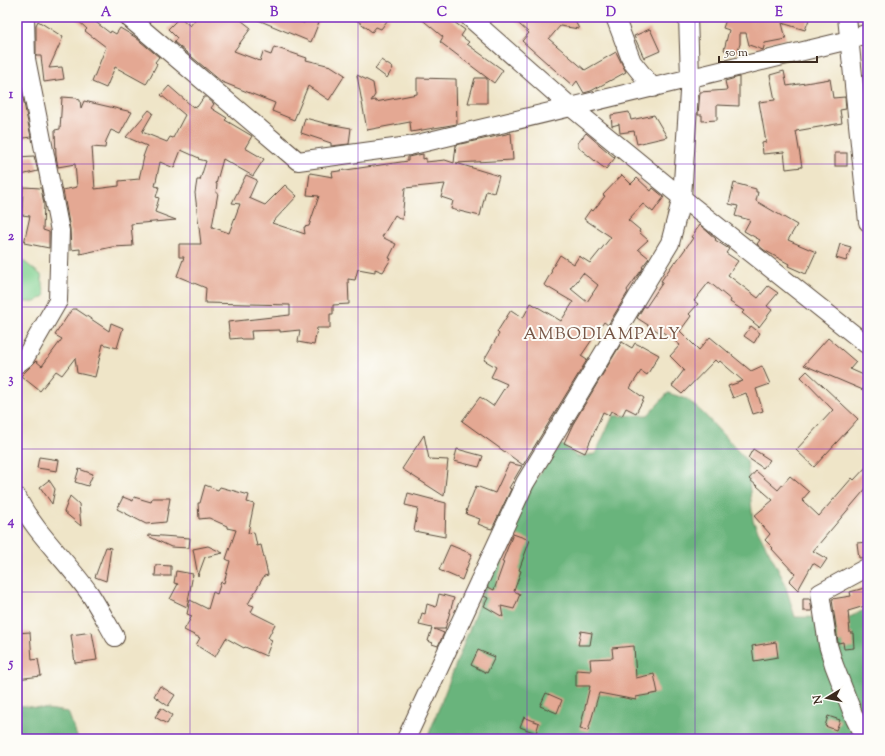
<svg xmlns="http://www.w3.org/2000/svg" width="885" height="756" viewBox="0 0 885 756" font-family="'Sorts Mill Goudy',serif">
<style>
.green{fill:#82d292;stroke:#5e7e58}
.forest{fill:#69b47c;stroke:#526f4d}
.building{fill:#e4a893;fill-rule:evenodd}
.lines{fill:none;stroke-linecap:round;stroke-linejoin:round}
.minor-casing{stroke:#564638;stroke-width:20}
.minor{stroke:#fff;stroke-width:18}
.grid{fill:none;stroke:#7b2cbf;stroke-width:1;stroke-opacity:0.55}
.labels{text-anchor:middle;dominant-baseline:central;stroke-width:4;stroke-linejoin:round;paint-order:stroke}
.neighbourhood-label{font-size:17px;letter-spacing:1px;fill:#765647;stroke:#fdfcf7}
.neatline{fill:none;stroke:#7b2cbf;stroke-width:1.5}
.grid-label{font-size:13px;text-anchor:middle;font-weight:bold;fill:#7b2cbf}
</style>
<rect width="100%" height="100%" fill="#fdfcf7"/>
<filter id="ink" filterUnits="userSpaceOnUse"><feTurbulence type="fractalNoise" baseFrequency=".025" numOctaves="2"/><feDisplacementMap in="SourceGraphic" scale="8" xChannelSelector="R" yChannelSelector="G"/><feConvolveMatrix kernelMatrix="1 2 1 2 8 2 1 2 1" color-interpolation-filters="sRGB"/></filter>
<filter id="wash" filterUnits="userSpaceOnUse"><feTurbulence type="fractalNoise" baseFrequency=".012" numOctaves="4" result="noise"/><feDisplacementMap in="SourceGraphic" scale="16" xChannelSelector="R" yChannelSelector="G"/><feGaussianBlur stdDeviation="0.9" result="paint"/><feColorMatrix in="noise" values="0 0 0 0 0 0 0 0 0 0 0 0 0 0 0 0 0 1.4 0 .05"/><feComposite in="paint" operator="in"/></filter>
<g filter="url(#wash)">
<rect width="100%" height="100%" fill="#efe5c8"/>
<!-- green -->
<polygon class="green" points="17,256 41,275 45,296 35,302 17,302"/>
<!-- forest -->
<g class="forest">
<polygon points="668,393 687,399 704,414 747,461 753,521 784,581 795,617 848,618 868,608 868,739 427,739 471,625 491,568 526,493 561,444 578,457 595,454 613,416 648,415"/>
<polygon points="17,705 68,712 78,739 17,739"/>
</g>
<g id="blocks">
<!-- building -->
<g class="building">
<polygon points="74,17 89,17 110,33 111,31 116,34 120,28 135,37 159,57 155,62 157,64 147,83 146,84 115,67 106,88 92,82 106,47 85,31 87,29"/>
<polygon points="180,17 190,26 197,17 237,17 251,28 234,51 260,61 263,52 271,55 274,47 307,58 306,60 331,66 345,75 329,100 308,86 294,120 272,111 275,103 222,82 174,42 177,38 168,29"/>
<polygon points="251,17 287,17 304,23 308,17 321,17 311,42"/>
<polygon points="353,17 390,17 381,29 376,27 372,32"/>
<polygon points="419,17 447,17 465,30 461,36 469,42 467,44 503,70 494,83 440,42 443,37"/>
<polygon points="511,17 573,17 579,29 560,26 549,39 585,70 616,52 626,72 591,91 584,93 577,81 573,86 522,41 529,33"/>
<polygon points="727,17 810,17 805,30 782,23 786,39 765,43 763,50 749,45 746,33 740,33 740,44 737,53 724,50 729,30 723,28"/>
<polygon points="38,21 63,37 49,68 62,67 64,79 44,82 41,56 36,56 36,25"/>
<polygon points="650,29 660,51 644,58 634,36"/>
<polygon points="381,60 393,68 387,78 375,69"/>
<polygon points="784,71 787,86 830,79 833,98 845,97 846,109 840,110 842,123 796,131 802,167 786,169 784,152 763,154 762,143 766,142 759,102 775,100 770,75"/>
<polygon points="357,75 373,83 375,95 371,101 375,100 376,102 417,94 417,78 456,79 457,124 411,132 410,122 367,130"/>
<polygon points="739,77 739,106 717,105 717,120 702,121 702,115 698,115 700,92 727,90 725,81"/>
<polygon points="475,78 487,78 487,103 468,103"/>
<polygon points="20,84 31,137 17,139 17,85"/>
<polygon points="169,86 193,107 194,106 197,107 204,97 206,97 214,104 211,108 227,118 225,120 252,136 245,148 264,159 253,176 223,159 216,184 217,184 216,193 218,193 212,227 229,233 240,204 232,203 246,175 257,180 249,198 265,205 285,185 297,196 272,223 305,234 304,227 309,226 319,196 307,195 310,173 333,177 332,172 408,161 408,157 423,154 423,159 426,158 426,162 445,160 454,163 456,145 511,133 513,160 456,163 499,176 494,193 486,191 480,216 451,209 453,201 441,197 445,184 405,188 402,220 395,215 382,237 396,244 389,258 391,259 383,272 375,269 375,272 358,269 355,280 348,279 349,304 333,305 333,314 330,314 330,328 317,328 314,345 298,342 300,330 280,332 280,330 251,331 252,339 242,339 241,338 230,339 228,322 290,315 290,305 205,303 206,288 177,276 184,257 179,257 179,244 201,244 195,193 197,180 200,180 206,161 198,159 199,158 181,150 174,168 160,162 155,186 159,187 156,197 159,198 155,212 176,220 131,224 133,246 112,247 80,254 80,249 71,250 70,229 63,190 77,187 75,164 58,167 56,156 55,130 60,129 62,97 77,98 77,99 80,100 81,108 84,101 132,112 120,134 111,130 106,141 105,148 92,147 95,189 119,186 119,181 139,179 144,157 143,157 147,146 126,137 149,110 153,113 142,132 167,142 170,137 173,138 185,115 161,95"/>
<polygon points="629,112 631,120 654,115 667,137 637,144 634,131 620,133 619,124 612,126 611,115"/>
<polygon points="305,118 328,124 351,128 349,144 331,146 331,143 301,133"/>
<polygon points="586,133 615,158 606,169 600,165 578,147 578,143"/>
<rect x="835" y="153" width="12" height="13"/>
<polygon points="34,156 38,171 17,176 17,157"/>
<path d="M 622,175 L 631,184 L 637,178 L 651,191 L 653,188 L 664,197 L 653,212 L 643,204 L 628,220 L 640,230 L 639,232 L 648,240 L 638,249 L 649,258 L 642,267 L 643,268 L 638,275 L 627,290 L 628,292 L 608,325 L 604,322 L 581,356 L 587,360 L 523,465 L 462,421 L 480,397 L 493,406 L 507,384 L 491,377 L 496,367 L 484,360 L 499,334 L 497,332 L 511,310 L 523,318 L 531,303 L 561,321 L 572,304 L 573,302 L 544,285 L 552,271 L 551,270 L 560,255 L 574,264 L 579,256 L 590,263 L 611,237 L 584,219 L 591,209 L 593,211 L 605,196 L 603,195 ZM 583,273 L 598,285 L 587,302 L 571,289 Z"/>
<polygon points="734,183 756,189 756,192 758,192 756,201 797,225 788,240 816,252 806,274 788,266 789,264 764,250 757,244 760,240 744,231 750,220 735,216 738,206 729,204"/>
<polygon points="23,187 41,188 44,204 43,230 49,232 49,248 24,243 30,216 22,215"/>
<polygon points="700,225 716,239 715,240 729,249 726,253 738,261 728,275 758,298 768,286 778,293 767,306 772,310 759,327 742,313 744,311 730,302 731,300 709,282 694,301 698,304 689,314 691,316 680,331 699,350 710,337 751,371 762,366 770,384 756,389 763,411 753,414 746,393 733,398 728,386 743,381 720,361 718,363 715,360 682,394 672,386 684,370 670,356 680,345 660,330 659,332 637,318 644,306 646,307 663,282 661,281 675,261 676,262 693,238 691,237"/>
<polygon points="840,244 851,247 846,261 836,258"/>
<polygon points="72,309 76,309 109,331 111,323 123,328 117,348 103,344 95,377 77,373 75,358 62,375 56,371 40,391 21,376 36,361 42,366 62,339 55,335"/>
<polygon points="751,326 760,333 754,343 744,336"/>
<polygon points="828,338 856,362 850,369 868,377 863,390 804,365"/>
<polygon points="622,342 632,348 635,343 641,346 641,345 659,355 647,375 641,371 630,388 644,398 636,413 626,408 622,416 611,411 609,415 603,412 585,453 564,443 573,424"/>
<polygon points="807,371 858,419 814,467 796,450 833,410 801,377"/>
<polygon points="424,435 429,459 448,460 444,496 402,469"/>
<polygon points="457,449 483,456 479,467 454,461"/>
<polygon points="753,449 770,460 763,468 748,458"/>
<polygon points="39,457 59,460 57,471 37,468"/>
<polygon points="509,463 522,466 509,488 511,489 492,529 488,528 478,524 480,519 466,514 467,511 466,511 476,486 495,493"/>
<polygon points="868,465 868,486 813,551 827,559 821,568 813,563 798,590 789,581 795,574 772,549 773,548 765,540 770,534 754,516 773,500 749,479 756,471 778,490 790,476 809,492 802,500 819,516 852,478 854,480"/>
<polygon points="79,469 93,474 88,486 75,482"/>
<polygon points="49,480 55,489 52,504 40,487"/>
<polygon points="205,485 218,490 220,487 249,495 247,502 254,504 248,533 254,532 257,546 261,545 268,575 264,576 248,604 254,606 251,612 275,624 268,638 272,640 266,656 245,647 244,648 226,638 215,657 196,645 200,638 184,630 192,616 187,614 190,600 208,609 213,592 217,594 221,582 224,583 230,561 226,559 236,530 227,528 227,526 209,518 199,519 198,503 200,503"/>
<polygon points="408,493 446,503 445,537 414,531 418,508 405,505"/>
<polygon points="70,496 79,504 81,526 64,512"/>
<polygon points="123,497 133,501 134,497 151,502 152,498 170,498 166,522 146,524 117,509"/>
<polygon points="513,534 530,540 519,570 521,571 514,591 520,594 514,609 501,606 503,617 484,606 488,598 484,596 488,587 494,590 504,562 502,562"/>
<polygon points="148,535 190,538 189,548 171,547 148,536"/>
<polygon points="868,542 868,557 859,558 857,543"/>
<polygon points="450,545 472,554 462,580 439,570"/>
<polygon points="208,546 223,553 205,557 198,576 193,549"/>
<polygon points="106,547 111,548 106,581 95,577"/>
<polygon points="156,565 171,566 171,576 155,576"/>
<polygon points="176,571 193,574 187,607 170,599 178,584 174,583"/>
<polygon points="868,587 868,605 848,611 850,633 853,633 854,648 844,649 843,642 838,643 832,599 851,596 850,592"/>
<polygon points="439,594 454,598 445,629 434,629 444,633 438,646 432,644 433,643 428,641 432,628 419,625 422,613 425,614 427,604 436,607"/>
<polygon points="803,599 810,599 812,611 803,611"/>
<polygon points="581,631 592,633 590,645 578,645"/>
<polygon points="30,632 32,660 38,659 41,676 17,679 17,633"/>
<polygon points="92,632 97,660 75,663 71,635"/>
<polygon points="776,642 778,657 754,661 752,646"/>
<polygon points="634,646 636,678 654,674 658,693 636,697 636,700 599,693 588,731 580,729 590,686 576,686 576,670 591,671 590,659 613,658 612,648"/>
<polygon points="478,650 495,657 487,673 471,665"/>
<polygon points="160,686 175,695 168,706 154,696"/>
<polygon points="546,693 562,700 557,713 540,706"/>
<polygon points="161,708 172,715 167,724 155,717"/>
<polygon points="828,716 840,720 836,730 825,726"/>
<polygon points="524,717 539,723 536,733 520,727"/>
</g>
</g>
</g>
<g filter="url(#ink)">
<use href="#blocks" fill-opacity="0" stroke="#564638" stroke-width="1"/>
<g class="lines">
<!-- minor casing -->
<g class="minor-casing">
<g id="minor">
<polyline points="128,17 298,161 409,146 849,40 868,33"/>
<polyline points="469,17 571,107 692,206 866,344 868,343"/>
<polyline points="615,17 632,62 653,88"/>
<polyline points="847,17 868,222"/>
<polyline points="17,364 25,358 58,301 60,231 26,59 25,17"/>
<path d="M 17,497 C 34,532 68,562 90,594 C 99,608 107,623 115,637"/>
<polyline points="406,739 525,483 670,243 682,197 690,77 688,17"/>
<polyline points="865,739 855,719 834,665 828,645 820,593 868,567"/>
</g>
</g>
<!-- minor -->
<use href="#minor" class="minor"/>
</g>
</g>
<!-- grid -->
<path class="grid" d="M 190,17 L 190,739M 358,17 L 358,739M 527,17 L 527,739M 695,17 L 695,739M 17,164 L 868,164M 17,307 L 868,307M 17,449 L 868,449M 17,592 L 868,592"/>
<g class="labels">
<!-- neighbourhood labels -->
<g class="neighbourhood-label">
<text x="602" y="335">AMBODIAMPALY</text>
</g>
</g>
<!-- margin -->
<rect width="885" height="756" fill="none" stroke="#fdfcf7" stroke-width="44"/>
<!-- north arrow -->
<g transform="translate(827 698) rotate(260)" stroke="#fdfcf7" stroke-width="3" paint-order="stroke">
<path d="M0-3L7 15L0 10L-7 15Z" fill="#3b2a1e"/>
<text y="-6" font-size="11" font-weight="bold" text-anchor="middle" fill="#3b2a1e">N</text>
</g>
<!-- scale -->
<path d="M719 56v6h98v-6" fill="none" stroke="#3b2a1e" stroke-width="2"/>
<text x="725" y="56" font-size="12" fill="#3b2a1e" stroke="#fdfcf7" stroke-width="3" paint-order="stroke">50 m</text>
<rect x="22" y="22" width="841" height="712" class="neatline"/>
<g class="grid-label">
<text x="106" y="16">A</text>
<text x="274" y="16">B</text>
<text x="442" y="16">C</text>
<text x="611" y="16">D</text>
<text x="779" y="16">E</text>
<text x="11" y="98">1</text>
<text x="11" y="240">2</text>
<text x="11" y="383">3</text>
<text x="11" y="525">4</text>
<text x="11" y="667">5</text>
</g>
</svg>
